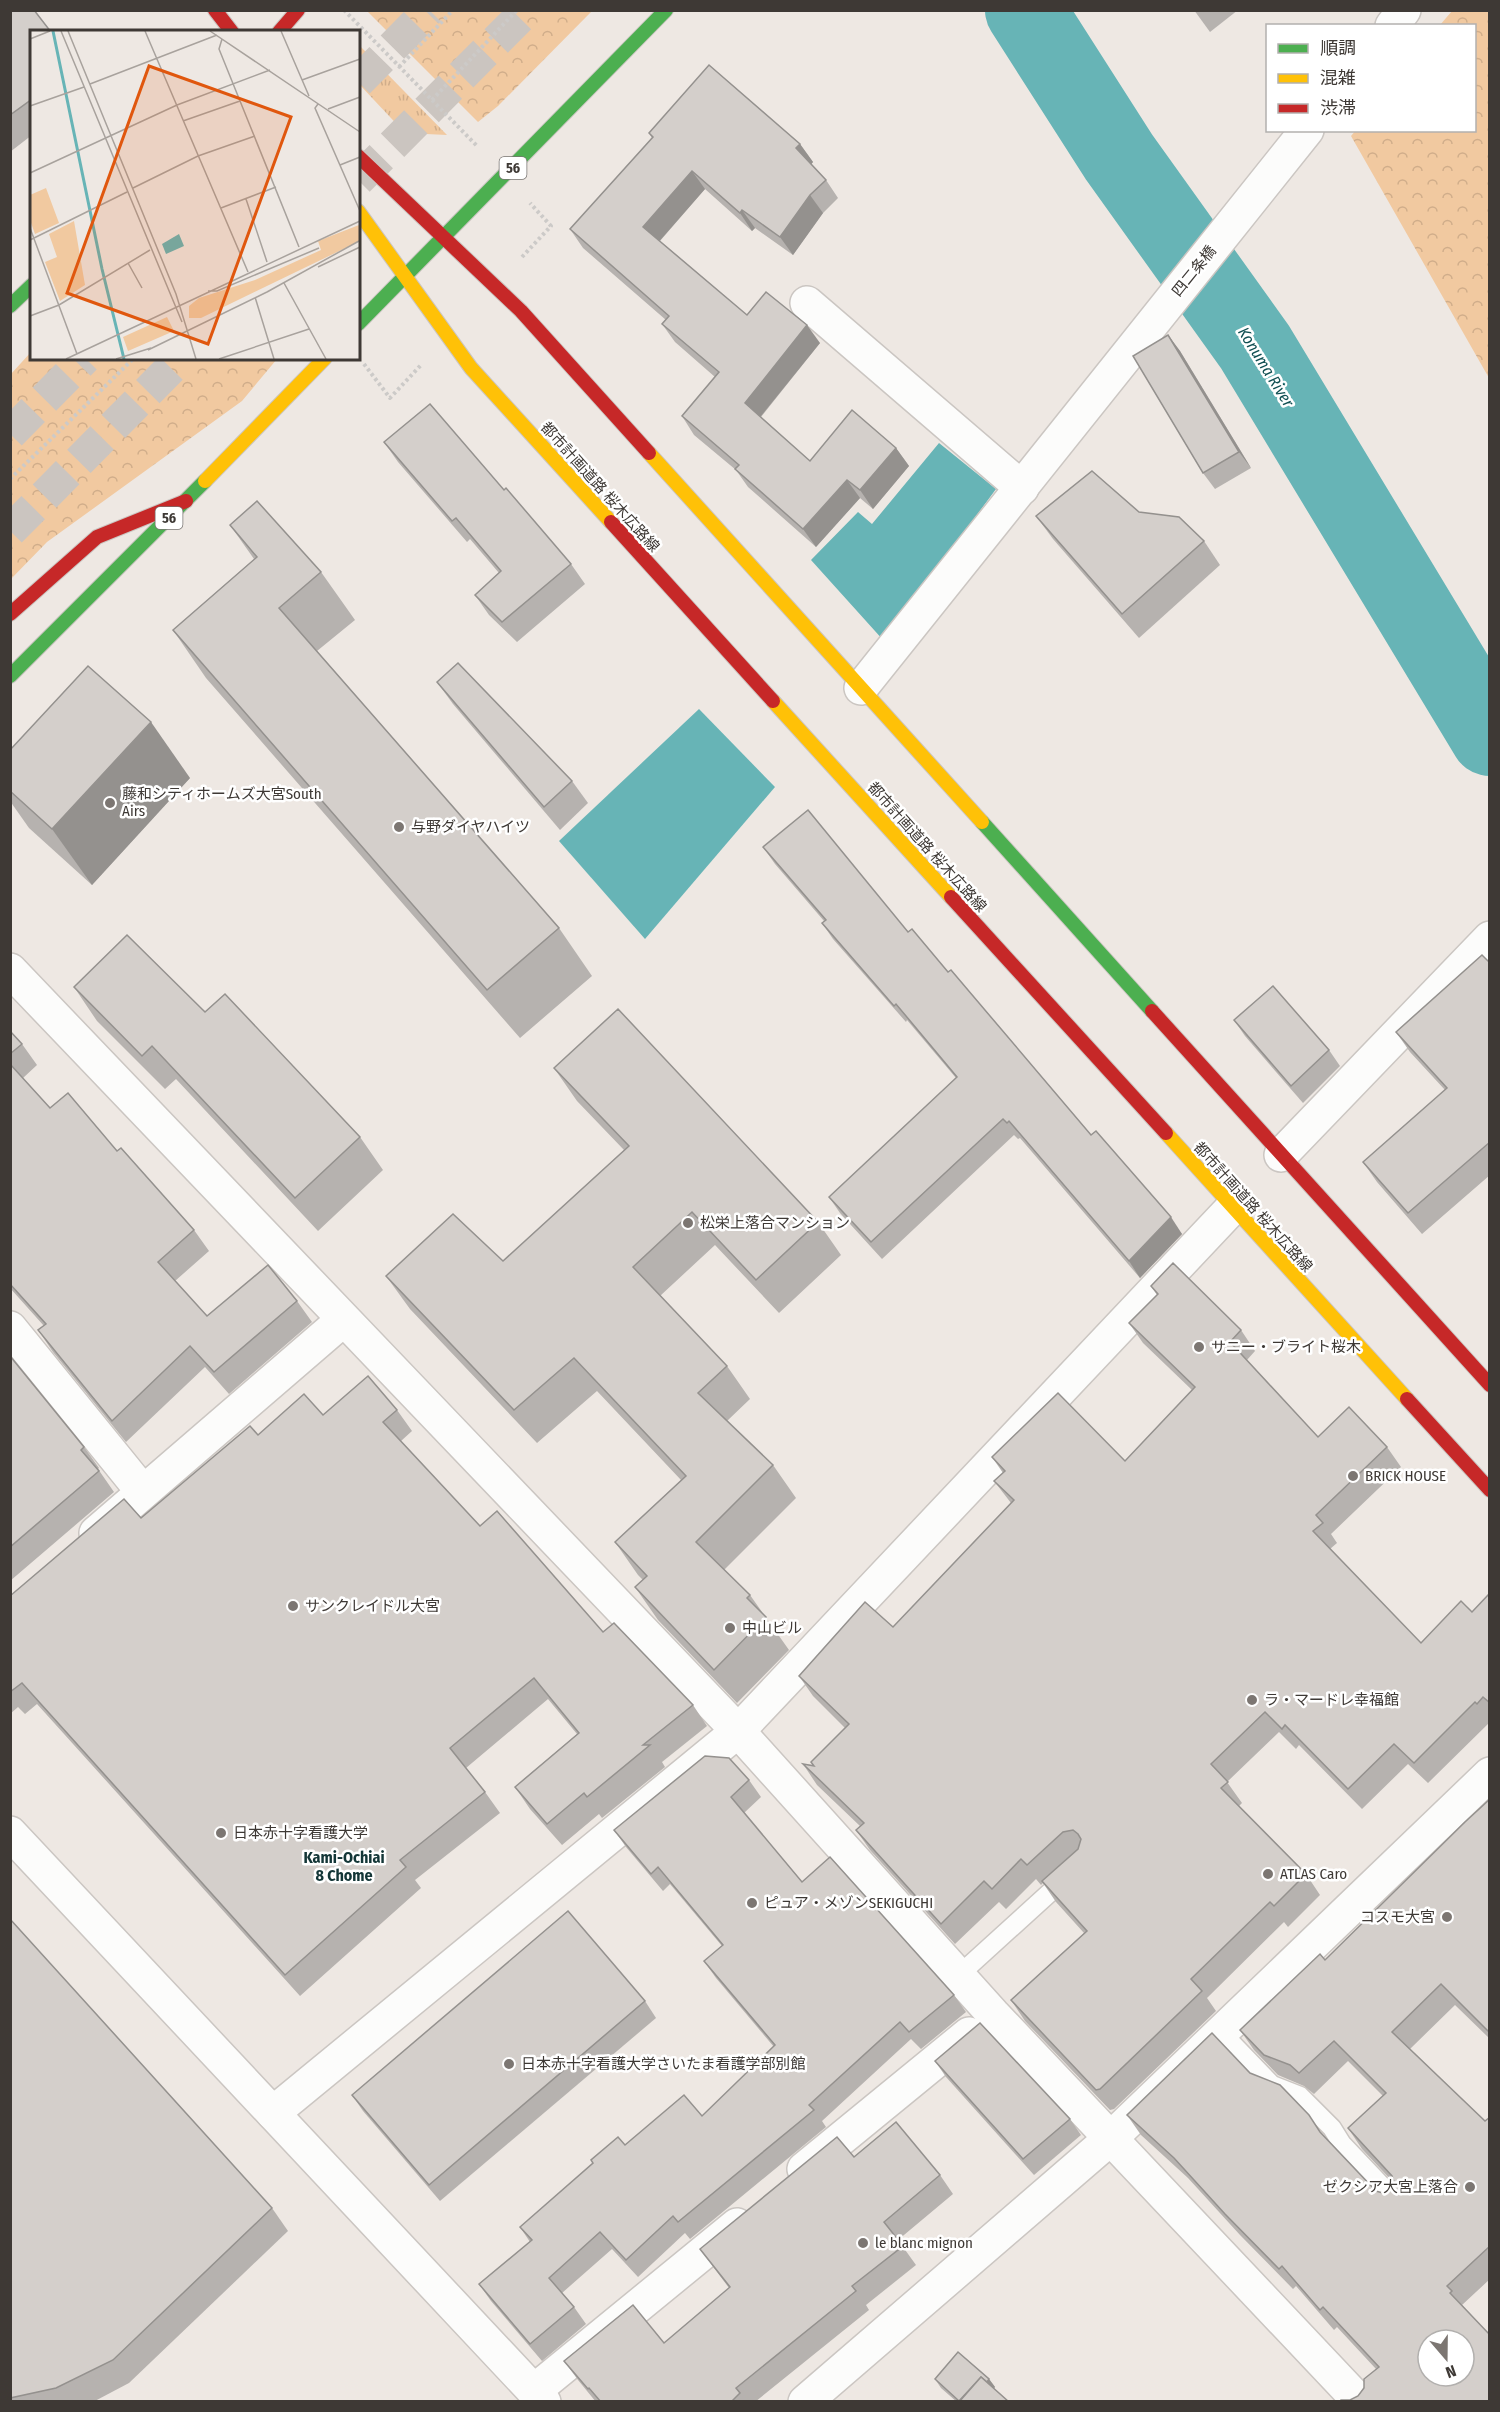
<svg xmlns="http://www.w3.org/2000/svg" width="1500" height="2412" viewBox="0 0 1500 2412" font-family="'Fira Sans Condensed','Noto Sans JP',sans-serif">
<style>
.grass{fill:url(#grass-tufts)}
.forest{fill:url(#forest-crowns)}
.water{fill:#67b4b6}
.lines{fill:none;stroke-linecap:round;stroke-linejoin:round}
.river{stroke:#67b4b6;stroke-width:80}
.highway-tunnel{stroke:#cbc5c0;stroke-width:33;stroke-dasharray:33 16;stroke-linecap:butt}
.lane-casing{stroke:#cbc6c2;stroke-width:21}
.street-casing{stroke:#cbc6c2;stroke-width:36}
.fast-casing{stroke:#cbc6c2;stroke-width:16}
.slow-casing{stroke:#cbc6c2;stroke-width:16}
.jam-casing{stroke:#cbc6c2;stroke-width:16}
.path{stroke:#cccac8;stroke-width:4;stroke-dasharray:3 3;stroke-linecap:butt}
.lane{stroke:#fcfcfb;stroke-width:18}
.street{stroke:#fcfcfb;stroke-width:33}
.fast{stroke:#4caf50;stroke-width:14}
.slow{stroke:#ffc107;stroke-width:14}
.jam{stroke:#c62828;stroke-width:14}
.wall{fill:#b6b2af}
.shaded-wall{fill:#94918e}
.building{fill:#d4cfcb;stroke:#94918e;stroke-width:1.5;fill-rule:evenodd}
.poi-dot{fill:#7c7672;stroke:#fff;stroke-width:2}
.labels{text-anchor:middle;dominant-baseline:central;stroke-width:5;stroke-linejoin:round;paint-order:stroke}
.shield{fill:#fff;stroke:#787472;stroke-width:1.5}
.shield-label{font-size:14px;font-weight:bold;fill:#3e3935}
.street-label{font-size:15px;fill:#3e3935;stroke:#fff}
.poi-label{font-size:15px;fill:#3e3935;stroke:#fff;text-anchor:start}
.water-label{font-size:16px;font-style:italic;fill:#104f52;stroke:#fff}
.neighbourhood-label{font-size:16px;font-weight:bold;fill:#133637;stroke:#fff}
.inset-river{fill:none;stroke:#67b4b6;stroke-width:3}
.inset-road{fill:none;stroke:#a8a29d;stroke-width:1.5}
.view{fill:#e0570e;fill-opacity:0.15;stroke:#e0570e;stroke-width:3}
.inset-edge{fill:none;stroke:#3e3935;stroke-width:3}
</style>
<defs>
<pattern id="grass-tufts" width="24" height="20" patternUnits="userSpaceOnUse" patternTransform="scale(1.5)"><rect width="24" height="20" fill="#f1c9a0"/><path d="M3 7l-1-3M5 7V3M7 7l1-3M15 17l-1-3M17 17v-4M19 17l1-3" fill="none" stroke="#d0ad8a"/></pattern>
<pattern id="forest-crowns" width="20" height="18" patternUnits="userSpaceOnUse" patternTransform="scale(1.5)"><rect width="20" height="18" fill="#f1c9a0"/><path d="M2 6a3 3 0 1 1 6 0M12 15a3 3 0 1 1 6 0" fill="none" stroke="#d0ad8a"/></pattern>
</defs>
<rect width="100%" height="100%" fill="#eee8e3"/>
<!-- grass -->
<polygon class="grass" points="358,45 359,45 447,135 405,133 359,84"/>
<!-- forest -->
<g class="forest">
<polygon points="367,11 592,11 498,106 478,122"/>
<polygon points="1452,11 1489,11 1489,378 1351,136 1356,130 1474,130 1474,26 1440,25"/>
<polygon points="31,352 32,358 277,359 242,401 47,542 11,579 11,374"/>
</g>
<!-- water -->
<g class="water">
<polygon points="939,443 996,489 884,641 811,560 858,512 872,524"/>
<polygon points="699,709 775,787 645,939 559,841"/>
</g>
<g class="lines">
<!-- river -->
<polyline class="river" points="1025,10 1119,157 1255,347 1490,736"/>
<!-- highway-tunnel -->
<g class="highway-tunnel">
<polyline points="358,82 429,10"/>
<polyline points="358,180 527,10"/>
<polyline points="10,434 85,358"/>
<polyline points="10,531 181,358"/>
</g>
<!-- lane casing -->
<g class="lane-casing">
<g id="lane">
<polyline points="959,1975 1068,1876"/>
<polyline points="1221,2032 1272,2085 1300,2096 1332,2128 1342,2144 1398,2203"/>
</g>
</g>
<!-- street casing -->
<g class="street-casing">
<g id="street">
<polyline points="1392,26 1404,10"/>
<polyline points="807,303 1022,488"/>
<polyline points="861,688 1307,130"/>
<polyline points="10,970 738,1731 993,2014 1360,2402"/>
<polyline points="1281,1155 1490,938"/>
<polyline points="10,1328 143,1492"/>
<polyline points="96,1533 343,1320"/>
<polyline points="10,1833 544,2402"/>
<polyline points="273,2113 738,1731 1232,1208"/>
<polyline points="804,2169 969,2034"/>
<polyline points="534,2391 737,2225"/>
<polyline points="805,2402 1111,2138 1490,1774"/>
</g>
</g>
<!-- fast casing -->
<g class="fast-casing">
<g id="fast">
<polyline points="10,306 32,285"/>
<polyline points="358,324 666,10"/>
<polyline points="10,676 205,481"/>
<polyline points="982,822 1152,1011"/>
</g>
</g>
<!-- slow casing -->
<g class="slow-casing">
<g id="slow">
<polyline points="358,211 471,368 611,522"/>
<polyline points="649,453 982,822"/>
<polyline points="205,481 325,358"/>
<polyline points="773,701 951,897"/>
<polyline points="1166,1133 1407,1399"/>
</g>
</g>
<!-- jam casing -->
<g class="jam-casing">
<g id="jam">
<polyline points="215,10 232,32"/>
<polyline points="279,32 298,10"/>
<polyline points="358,156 521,311 649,453"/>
<polyline points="611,522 773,701"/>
<polyline points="10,614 97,537 186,501"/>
<polyline points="951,897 1166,1133"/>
<polyline points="1152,1011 1490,1385"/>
<polyline points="1407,1399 1490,1490"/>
</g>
</g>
<!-- path -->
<g class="path">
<polyline points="344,10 478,147"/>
<polyline points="399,67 453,10"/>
<polyline points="432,100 517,10"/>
<polyline points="522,257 551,226 530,203"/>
<polyline points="364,364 390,398 421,365"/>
<polyline points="10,479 134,358"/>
</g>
<!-- lane -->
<use href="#lane" class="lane"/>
<!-- street -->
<use href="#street" class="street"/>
<!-- fast -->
<use href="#fast" class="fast"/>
<!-- slow -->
<use href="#slow" class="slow"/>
<!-- jam -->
<use href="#jam" class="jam"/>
</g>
<!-- wall -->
<g class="wall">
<polygon points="10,10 32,32 32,135 10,152"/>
<polygon points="1194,10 1238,10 1210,32"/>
<polygon points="649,133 800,144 813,162 811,164 826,180 838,198 823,213 793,255 755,228 752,231 705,189 660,241 747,315 820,343 761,417 810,461 896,448 909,466 873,509 860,498 816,547 748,487 736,470 694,435 682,416 715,377 675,342 662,324 666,320 583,248 570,229 652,138"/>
<polygon points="1168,335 1180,351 1251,468 1215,489 1203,473"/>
<polygon points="384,442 504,490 571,564 585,584 517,642 489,615 475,595 499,573 470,539 467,542 398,462"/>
<polygon points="1139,512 1204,541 1220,565 1139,638 1053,539 1036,516"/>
<polygon points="230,525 321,572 355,620 317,651 559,928 592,976 520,1038 206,678 173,630 254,559"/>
<polygon points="437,682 572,781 588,803 560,830 453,704"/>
<polygon points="10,750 190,778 92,885 29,828 10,801"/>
<polygon points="763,847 908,932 948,972 1091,1135 1182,1234 1140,1278 1020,1138 1018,1139 1014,1135 882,1259 840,1213 829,1197 956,1078 907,1020 906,1022 833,939 822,923 824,921 775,864"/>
<polygon points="1490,963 1490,1175 1422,1234 1377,1182 1363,1162 1445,1090 1410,1052 1396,1032"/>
<polygon points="74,987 205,1012 360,1137 383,1170 318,1231 176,1079 165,1089 97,1021"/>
<polygon points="1234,1020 1329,1050 1340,1066 1303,1103 1245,1036"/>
<polygon points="10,1031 22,1044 37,1065 23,1078 50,1108 117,1151 194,1230 209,1251 175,1281 207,1316 297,1301 312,1322 229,1394 205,1367 126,1442 53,1352 38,1330 44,1326 10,1288"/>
<polygon points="554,1068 818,1222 841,1255 779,1313 715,1245 660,1296 727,1366 750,1399 727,1421 773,1465 796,1498 724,1570 750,1595 789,1650 737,1703 658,1620 635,1587 643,1580 638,1575 615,1542 681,1480 597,1391 537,1443 410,1309 386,1276 503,1261 624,1150 577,1101"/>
<polygon points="1151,1286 1241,1330 1255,1351 1247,1360 1318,1437 1387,1447 1401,1467 1331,1534 1337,1543 1330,1549 1421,1643 1472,1612 1490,1593 1490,1722 1428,1783 1408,1764 1362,1809 1299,1745 1296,1749 1279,1732 1227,1782 1242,1803 1239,1806 1306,1874 1320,1895 1288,1927 1284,1922 1207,1998 1216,2011 1114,2109 1110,2110 1025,2021 1011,2000 1084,1933 1056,1902 1043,1883 1041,1885 1036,1879 1006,1909 999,1902 955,1944 870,1850 856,1830 860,1826 817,1785 803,1764 813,1765 811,1762 845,1728 813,1696 799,1676 893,1627 1011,1503 994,1481 1003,1473 992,1457 1125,1461 1192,1390 1143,1343 1129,1323 1157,1295"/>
<polygon points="10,1356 84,1447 99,1468 98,1469 114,1492 10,1581"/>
<polygon points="397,1410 412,1431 401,1441 480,1526 603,1632 693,1705 707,1726 662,1762 665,1767 602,1818 599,1814 562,1845 530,1809 515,1787 577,1734 548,1699 466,1768 485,1792 500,1813 415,1880 421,1888 300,1996 37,1704 25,1714 18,1707 10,1714 10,1596 141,1518 258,1435 323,1415"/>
<polygon points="749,1780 761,1797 744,1813 802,1882 954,1995 966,2012 921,2049 911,2039 822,2121 826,2127 690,2239 685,2233 638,2277 612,2249 562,2293 574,2307 586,2324 542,2361 491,2301 479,2284 530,2242 520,2227 625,2145 702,2116 774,2047 716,1978 704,1961 722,1946 670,1884 663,1891 626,1847 614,1830"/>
<polygon points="1490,1799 1490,2039 1455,2005 1410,2049 1485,2121 1490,2117 1490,2279 1462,2305 1490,2335 1350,2400 1358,2396 1376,2369 1337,2327 1334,2330 1296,2286 1293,2289 1240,2235 1188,2178 1141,2135 1127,2115 1250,2073 1323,2135 1376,2191 1386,2194 1392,2190 1395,2185 1394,2183 1362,2149 1348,2128 1383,2096 1348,2061 1314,2094 1304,2086 1278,2075 1254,2050 1240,2030 1325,1960"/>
<polygon points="10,1919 272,2208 288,2231 129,2383 93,2402 10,2402"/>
<polygon points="645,2001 656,2018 440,2201 363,2111 352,2095"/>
<polygon points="935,2061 1070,2119 1081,2135 1034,2175 946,2077"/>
<polygon points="854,2157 940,2175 953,2194 898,2240 916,2265 866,2305 869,2310 755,2402 596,2402 578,2380 564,2361 664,2343 729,2288 700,2249"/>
<polygon points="935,2379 989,2379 995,2387 994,2388 1009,2402 957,2402 941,2388"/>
</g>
<!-- shaded-wall -->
<g class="shaded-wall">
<polygon points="800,144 813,162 809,167 796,148"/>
<polygon points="692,171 705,189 656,245 643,227"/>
<polygon points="810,195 823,213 793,255 780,237"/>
<polygon points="742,210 755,228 752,231 740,213"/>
<polygon points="807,325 820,343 757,421 745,403"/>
<polygon points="1168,335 1180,351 1251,468 1239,452"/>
<polygon points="896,448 909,466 873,509 860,490"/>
<polygon points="847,480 860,498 816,547 803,529"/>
<polygon points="151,722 190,778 92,885 52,829"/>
<polygon points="1171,1217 1182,1234 1140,1278 1129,1261"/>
<polygon points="989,2379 995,2387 983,2402 970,2402"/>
</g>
<!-- building -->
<g class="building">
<polygon points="10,10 34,10 51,32 32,32 32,99 10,115"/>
<polygon points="709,65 800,144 796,148 826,180 810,195 780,237 742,210 740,213 692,171 643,227 747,315 766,292 807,325 745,403 810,461 852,410 896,448 860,490 847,480 803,529 735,469 739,465 682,416 719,372 662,324 669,316 570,229 653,137 649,133"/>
<polygon points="1168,335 1239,452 1203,473 1133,356"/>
<polygon points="430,404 504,490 506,488 571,564 502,622 475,595 501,571 456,518 452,521 384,442"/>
<polygon points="1092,471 1139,512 1179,517 1204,541 1122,614 1036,516"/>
<polygon points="257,501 321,572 279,608 559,928 487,990 173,630 257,557 230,525"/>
<polygon points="458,663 572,781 544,807 437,682"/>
<polygon points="88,666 151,722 52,829 10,791 10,750"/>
<polygon points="808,810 908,932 912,929 948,972 951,970 1091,1135 1096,1131 1171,1217 1129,1261 1009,1121 1007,1123 1003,1119 871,1242 829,1197 957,1077 896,1004 894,1006 822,923 826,920 763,847"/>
<polygon points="127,935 205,1012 225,994 360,1137 295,1198 152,1046 142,1056 74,987"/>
<polygon points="1482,955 1490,963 1490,1142 1408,1213 1363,1162 1447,1088 1396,1032"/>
<polygon points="1273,986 1329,1050 1291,1086 1234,1020"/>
<polygon points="618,1009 818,1222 756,1280 692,1212 633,1267 727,1366 698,1393 773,1465 696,1542 750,1595 747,1598 766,1617 714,1670 635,1587 647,1576 615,1542 686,1476 574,1358 514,1410 386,1276 453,1214 503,1261 629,1146 554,1068"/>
<polygon points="10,1031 22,1044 10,1054"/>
<polygon points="10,1064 50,1108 68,1093 117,1151 121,1148 194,1230 158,1262 207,1316 268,1265 297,1301 214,1372 190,1346 112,1421 38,1330 46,1324 10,1284"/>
<polygon points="1173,1263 1241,1330 1230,1342 1318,1437 1349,1407 1387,1447 1316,1515 1323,1523 1313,1531 1421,1643 1461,1601 1472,1612 1490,1593 1490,1703 1483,1697 1477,1704 1475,1702 1414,1763 1394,1744 1348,1789 1285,1725 1282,1729 1265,1712 1211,1764 1228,1782 1221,1788 1306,1874 1274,1906 1270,1902 1191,1979 1202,1991 1100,2089 1096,2090 1011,2000 1087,1931 1042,1881 1078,1849 1081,1839 1078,1834 1073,1830 1063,1832 1027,1865 1021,1859 992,1889 984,1881 941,1924 856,1830 864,1823 803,1764 814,1766 811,1762 849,1724 799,1676 865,1602 893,1627 1014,1500 994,1481 1005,1471 992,1457 1058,1393 1125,1461 1195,1387 1129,1323 1158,1294 1151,1286"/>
<polygon points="10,1356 84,1447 81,1450 99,1471 10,1547"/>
<polygon points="368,1376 397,1410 383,1422 480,1526 497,1511 603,1632 614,1623 693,1705 643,1745 650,1745 587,1797 584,1793 547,1824 515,1787 579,1733 534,1678 450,1748 485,1792 400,1860 406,1867 285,1975 22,1683 10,1692 10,1596 124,1499 141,1518 250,1426 258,1435 304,1394 323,1415"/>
<polygon points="705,1756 729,1758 749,1780 731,1797 802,1882 830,1857 954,1995 909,2032 900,2022 809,2105 814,2110 678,2222 673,2216 626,2260 600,2232 549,2278 574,2307 530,2344 479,2284 532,2240 520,2227 593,2163 591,2160 618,2137 625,2145 684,2095 702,2116 775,2045 704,1961 723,1945 658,1867 651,1874 614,1830"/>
<path d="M 1490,1799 L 1490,2033 L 1441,1984 L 1392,2032 L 1485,2121 L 1490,2117 L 1490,2246 L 1447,2286 L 1452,2291 L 1450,2293 L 1490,2335 L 1490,2402 L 1339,2402 L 1341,2400 L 1350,2400 L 1358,2396 L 1364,2388 L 1364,2379 L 1379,2367 L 1323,2307 L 1320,2310 L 1282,2266 L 1279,2269 L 1225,2214 L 1174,2158 L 1127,2115 L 1212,2033 L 1250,2073 L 1280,2085 L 1309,2115 L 1320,2132 L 1376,2191 L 1386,2194 L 1392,2190 L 1395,2185 L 1392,2176 L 1348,2128 L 1386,2093 L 1334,2041 L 1299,2073 L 1290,2065 L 1264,2055 L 1240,2030 L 1320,1954 L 1325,1960 L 1465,1822 ZM 1428,2340 L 1464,2340 L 1464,2376 L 1428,2376 Z"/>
<polygon points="568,1911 645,2001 429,2185 352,2095"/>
<polygon points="10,1919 272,2208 113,2360 56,2388 10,2398"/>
<polygon points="980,2023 1070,2119 1023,2159 935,2061"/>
<polygon points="896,2122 940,2175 884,2222 903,2246 852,2286 856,2291 736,2388 740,2393 731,2402 601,2402 589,2388 588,2389 564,2361 633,2305 664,2343 730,2287 700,2249 837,2137 854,2157"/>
<polygon points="958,2352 989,2379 987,2382 981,2377 959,2401 935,2379"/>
<polygon points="981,2377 1009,2402 959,2402"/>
</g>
<!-- markers -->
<g class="poi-dot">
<circle cx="110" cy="803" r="6"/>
<circle cx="399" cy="827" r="6"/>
<circle cx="688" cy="1223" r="6"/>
<circle cx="1199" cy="1347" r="6"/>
<circle cx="1353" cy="1476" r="6"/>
<circle cx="293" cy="1606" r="6"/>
<circle cx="730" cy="1628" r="6"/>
<circle cx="1252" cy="1700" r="6"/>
<circle cx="221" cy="1833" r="6"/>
<circle cx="1268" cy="1874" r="6"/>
<circle cx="752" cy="1903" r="6"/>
<circle cx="1447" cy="1917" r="6"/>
<circle cx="509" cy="2064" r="6"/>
<circle cx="1470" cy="2187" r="6"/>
<circle cx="863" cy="2243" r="6"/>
</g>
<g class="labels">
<!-- shield labels -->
<g class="shield">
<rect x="499.5" y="157" width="27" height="22" rx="4.5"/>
<rect x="155.5" y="507" width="27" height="22" rx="4.5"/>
</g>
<g class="shield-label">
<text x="513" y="168">56</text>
<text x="169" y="518">56</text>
</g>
<!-- street labels -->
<g class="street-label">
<text transform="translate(1194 271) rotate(-51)">四二条橋</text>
<text transform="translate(600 487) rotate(48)">都市計画道路 桜木広路線</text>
<text transform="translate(927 847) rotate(48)">都市計画道路 桜木広路線</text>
<text transform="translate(1253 1207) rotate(48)">都市計画道路 桜木広路線</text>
</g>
<!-- poi labels -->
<g class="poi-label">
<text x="122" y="794">藤和シティホームズ大宮South<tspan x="122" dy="17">Airs</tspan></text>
<text x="411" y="827">与野ダイヤハイツ</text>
<text x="700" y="1223">松栄上落合マンション</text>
<text x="1211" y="1347">サニー・ブライト桜木</text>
<text x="1365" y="1476">BRICK HOUSE</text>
<text x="305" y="1606">サンクレイドル大宮</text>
<text x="742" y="1628">中山ビル</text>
<text x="1264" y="1700">ラ・マードレ幸福館</text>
<text x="233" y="1833">日本赤十字看護大学</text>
<text x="1280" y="1874">ATLAS Caro</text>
<text x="764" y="1903">ピュア・メゾンSEKIGUCHI</text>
<text x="1435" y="1917" text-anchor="end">コスモ大宮</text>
<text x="521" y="2064">日本赤十字看護大学さいたま看護学部別館</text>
<text x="1458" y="2187" text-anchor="end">ゼクシア大宮上落合</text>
<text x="875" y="2243">le blanc mignon</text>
</g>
<!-- water labels -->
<g class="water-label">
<text transform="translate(1266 367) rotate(58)">Konuma River</text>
</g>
<!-- neighbourhood labels -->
<g class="neighbourhood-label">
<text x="344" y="1857">Kami-Ochiai<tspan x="344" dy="18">8 Chome</tspan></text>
</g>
</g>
<!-- overview -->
<g transform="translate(30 30)">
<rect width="330" height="330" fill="#eee8e3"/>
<path d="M 16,158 L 29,193 L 5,204 L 0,190 L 0,165 ZM 44,191 L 55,255 L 30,271 L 15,232 L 27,227 L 19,204 ZM 329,195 L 330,211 L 171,288 L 159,288 L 159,276 L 169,268 L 225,250 L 291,220 L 288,211 ZM 137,287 L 144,301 L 98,321 L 93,307 Z" fill="#f1c9a0"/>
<path d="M 149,204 L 154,216 L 136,224 L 132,214 Z" fill="#67b4b6"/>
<path class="inset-river" d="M 23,1 L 72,239 L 94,329"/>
<path class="inset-road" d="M 31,1 L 152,292M 38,1 L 146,264 L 166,329M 115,1 L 218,242M 180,1 L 330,102M 251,1 L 279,66M 0,9 L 20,1M 192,9 L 189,19 L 269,217M 272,50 L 330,29M 60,54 L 187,5M 288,74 L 285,78 L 330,181M 0,76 L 54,57M 298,79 L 330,67M 153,91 L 210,71M 310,135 L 330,127M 0,143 L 147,75 L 240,40M 103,158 L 168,126 L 225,106M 216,169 L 237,232M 191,178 L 246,157M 0,198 L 47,324M 0,210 L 97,162M 98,233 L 112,258M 288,237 L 330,217M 254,253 L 296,329M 178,261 L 187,261 L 289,218M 237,262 L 329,211M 225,267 L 244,329M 0,286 L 29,275 L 120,220M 118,320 L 239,261M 36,329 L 330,191M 86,329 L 121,318M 189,329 L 279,299"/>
<path class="view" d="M 119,36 L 261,87 L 178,314 L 37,263 Z"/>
<rect width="330" height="330" class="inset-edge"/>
</g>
<!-- border -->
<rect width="1500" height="2412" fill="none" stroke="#3e3935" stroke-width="24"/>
<!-- legend -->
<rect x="1266" y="24" width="210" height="108" fill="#ffffff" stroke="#b2b0ae" stroke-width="1.5"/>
<rect x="1278" y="44" width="30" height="9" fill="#4caf50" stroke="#b2b0ae" stroke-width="1.5"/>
<text x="1320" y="54" font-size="18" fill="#3e3935">順調</text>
<rect x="1278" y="74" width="30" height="9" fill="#ffc107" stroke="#b2b0ae" stroke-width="1.5"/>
<text x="1320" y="84" font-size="18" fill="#3e3935">混雑</text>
<rect x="1278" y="104" width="30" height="9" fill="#c62828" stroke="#b2b0ae" stroke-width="1.5"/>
<text x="1320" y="114" font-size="18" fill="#3e3935">渋滞</text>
<!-- north arrow -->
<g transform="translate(1446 2358) rotate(160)"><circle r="28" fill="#ffffff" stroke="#b2b0ae" stroke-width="1.5"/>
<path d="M0-4.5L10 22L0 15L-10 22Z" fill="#7c7672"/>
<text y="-9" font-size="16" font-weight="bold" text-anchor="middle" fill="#3e3935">N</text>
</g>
</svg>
